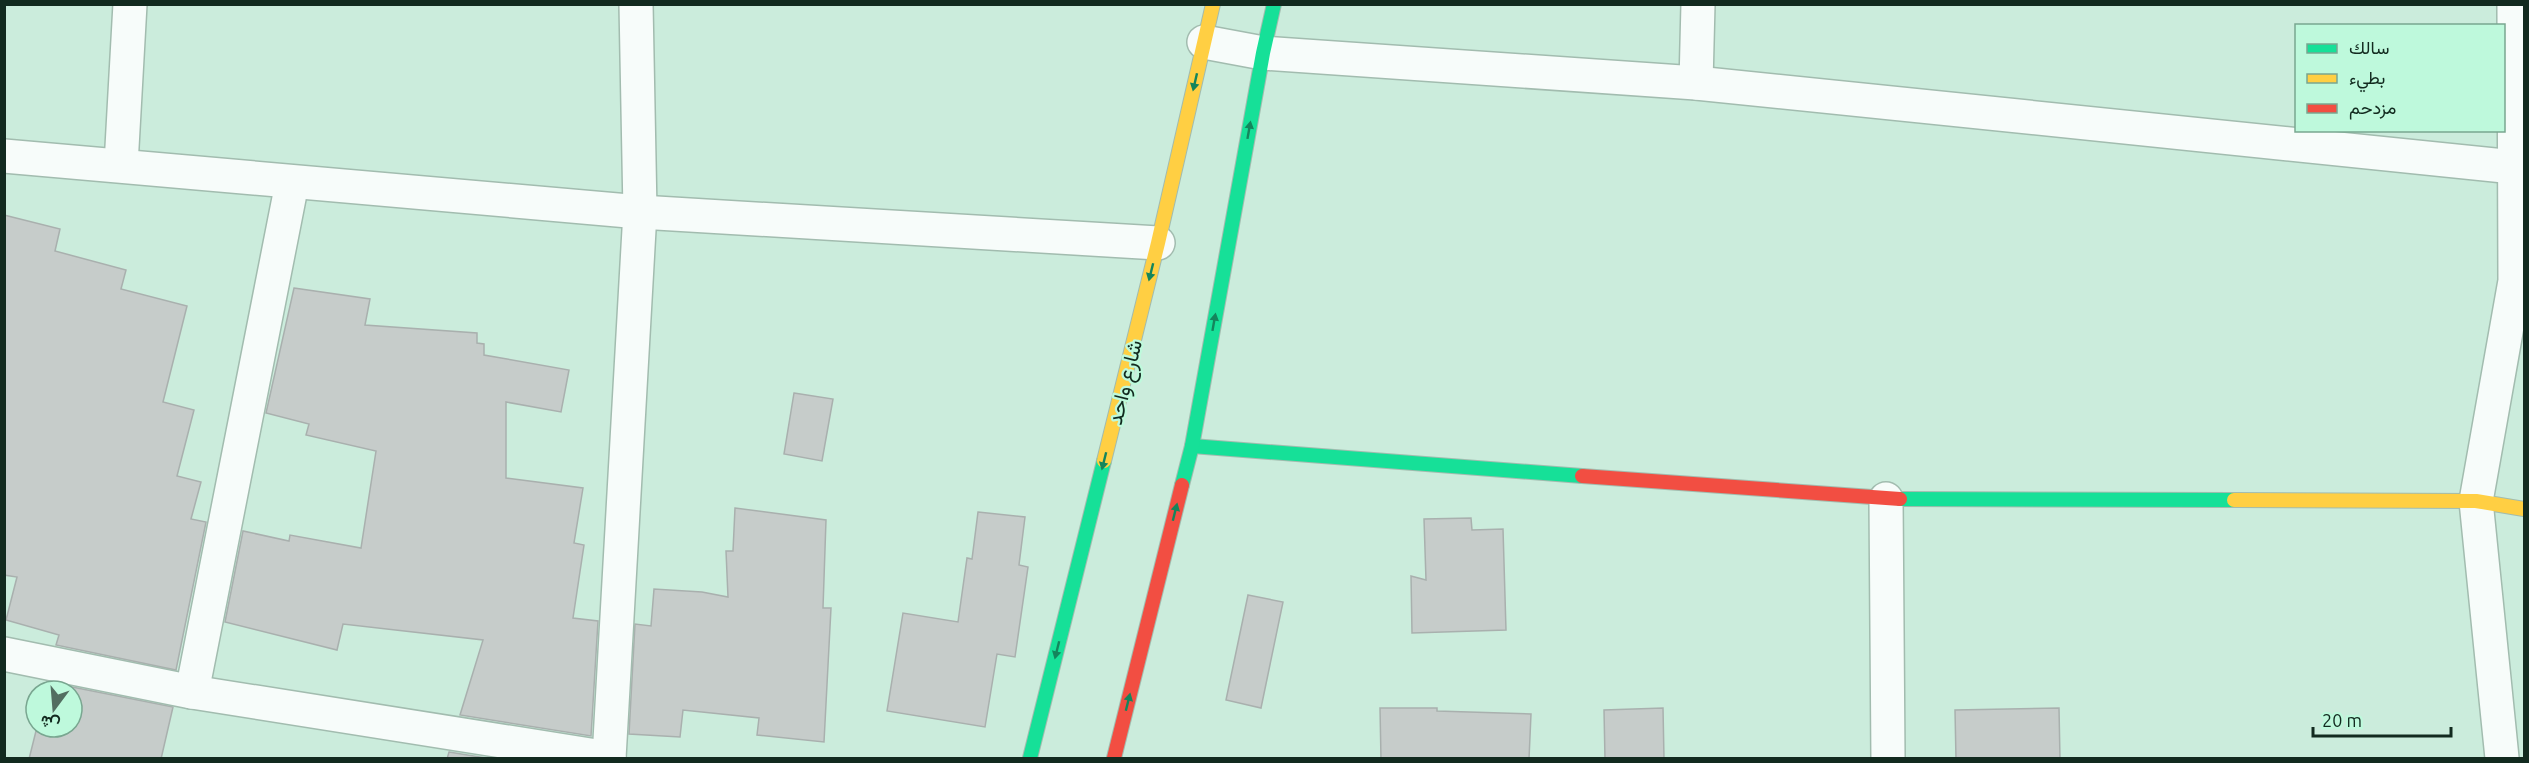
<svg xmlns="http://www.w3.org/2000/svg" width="2529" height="763" viewBox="0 0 2529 763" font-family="Ubuntu,Vazirmatn,sans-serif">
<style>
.building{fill:#c6ccca;stroke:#a9b0ae;stroke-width:1.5}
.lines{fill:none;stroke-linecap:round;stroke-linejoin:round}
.street-casing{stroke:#a2bcaf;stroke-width:36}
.fast-casing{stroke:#a2bcaf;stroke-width:16}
.slow-casing{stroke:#a2bcaf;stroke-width:16}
.jam-casing{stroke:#a2bcaf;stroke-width:16}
.street{stroke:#f7fcfa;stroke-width:33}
.fast{stroke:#16e098;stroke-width:14}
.slow{stroke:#ffcf43;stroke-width:14}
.jam{stroke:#f24e42;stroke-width:14}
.oneway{fill:#14855c}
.labels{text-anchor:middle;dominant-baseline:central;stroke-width:4.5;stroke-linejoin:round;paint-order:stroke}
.street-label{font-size:21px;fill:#122a1f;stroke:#bef9dc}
</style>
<rect width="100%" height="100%" fill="#cbecdc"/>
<!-- building -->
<g class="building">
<polygon points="4,215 60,229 55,251 126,270 121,289 187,306 163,402 194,410 177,476 201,482 191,519 206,522 176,670 56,645 59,635 6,620 17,577 4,575"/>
<polygon points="294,288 370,299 365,325 477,333 477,343 484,344 484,355 569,370 561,412 506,402 506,478 583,488 574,543 584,545 573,618 598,621 591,736 460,715 483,640 343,624 337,650 225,622 243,531 289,541 290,535 361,548 376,451 306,435 309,424 266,413"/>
<polygon points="794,393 833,399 822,461 784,454"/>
<polygon points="735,508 826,520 823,608 831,608 824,742 757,735 759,718 683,710 680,737 629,734 635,624 651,626 654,589 702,592 728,597 726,551 733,551"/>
<polygon points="978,512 1025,517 1019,565 1028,567 1015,657 997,654 985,727 887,711 903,613 958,622 967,558 972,559"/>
<polygon points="1471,518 1472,530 1503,529 1506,630 1412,633 1411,576 1426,580 1424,519"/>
<polygon points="1248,595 1283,602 1261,708 1226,700"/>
<polygon points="47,682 173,707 161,759 29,759 37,727 72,727 72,691 45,691"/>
<polygon points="1380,708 1437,708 1437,711 1531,714 1529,759 1381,759"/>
<polygon points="1663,708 1664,759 1605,759 1604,710"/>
<polygon points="2059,708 2060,759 1956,759 1955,710"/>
<polygon points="449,752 492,759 447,759"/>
</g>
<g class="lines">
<!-- street casing -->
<g class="street-casing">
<g id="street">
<polyline points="1204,42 1263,53 1696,83 2514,167"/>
<polyline points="1696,83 1698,4"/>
<polyline points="4,156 640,212 1158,243"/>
<polyline points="121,165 130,4"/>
<polyline points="1886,499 1888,758"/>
<polyline points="4,654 192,692 609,758"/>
<polyline points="192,692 292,183"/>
<polyline points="609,758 640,212 636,4"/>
<polyline points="2502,758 2476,501 2515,281 2514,4"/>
</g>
</g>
<!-- fast casing -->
<g class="fast-casing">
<g id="fast">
<polyline points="1192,446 1582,476"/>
<polyline points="1182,485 1192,446 1263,53 1274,4"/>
<polyline points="1900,499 2234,500"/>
<polyline points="1030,758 1104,461"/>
</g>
</g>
<!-- slow casing -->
<g class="slow-casing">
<g id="slow">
<polyline points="1104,461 1158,243 1213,4"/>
<polyline points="2234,500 2476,501 2524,509"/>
</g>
</g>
<!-- jam casing -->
<g class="jam-casing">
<g id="jam">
<polyline points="1582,476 1900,499"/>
<polyline points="1114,758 1182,485"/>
</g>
</g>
<!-- street -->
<use href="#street" class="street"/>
<!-- fast -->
<use href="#fast" class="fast"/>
<!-- slow -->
<use href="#slow" class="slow"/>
<!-- jam -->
<use href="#jam" class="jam"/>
</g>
<!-- one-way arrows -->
<defs><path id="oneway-solid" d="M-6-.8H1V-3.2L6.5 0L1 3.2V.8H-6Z" transform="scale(1.5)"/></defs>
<g class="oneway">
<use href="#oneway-solid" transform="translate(1195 82) rotate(103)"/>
<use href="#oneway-solid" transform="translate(1249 130) rotate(-80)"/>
<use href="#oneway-solid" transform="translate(1151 272) rotate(104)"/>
<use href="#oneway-solid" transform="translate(1214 322) rotate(-80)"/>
<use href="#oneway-solid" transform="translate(1104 461) rotate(104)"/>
<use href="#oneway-solid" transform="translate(1175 512) rotate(-76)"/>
<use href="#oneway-solid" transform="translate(1057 650) rotate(104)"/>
<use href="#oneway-solid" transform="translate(1128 702) rotate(-76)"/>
</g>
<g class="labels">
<!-- street labels -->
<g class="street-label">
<text transform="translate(1124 382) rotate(-76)">شارع واحد</text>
</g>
</g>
<!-- border -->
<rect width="2529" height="763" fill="none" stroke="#122a1f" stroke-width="12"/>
<!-- legend -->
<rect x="2295" y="24" width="210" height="108" fill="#bef9dc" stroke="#79a690" stroke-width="1.5"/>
<rect x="2307" y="44" width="30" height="9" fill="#16e098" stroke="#79a690" stroke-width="1.5"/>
<text x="2349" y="54" font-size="18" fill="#122a1f">سالك</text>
<rect x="2307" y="74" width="30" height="9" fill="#ffcf43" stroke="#79a690" stroke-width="1.5"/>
<text x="2349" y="84" font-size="18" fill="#122a1f">بطيء</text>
<rect x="2307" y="104" width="30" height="9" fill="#f24e42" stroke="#79a690" stroke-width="1.5"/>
<text x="2349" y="114" font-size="18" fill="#122a1f">مزدحم</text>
<!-- north arrow -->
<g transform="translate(54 709) rotate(196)"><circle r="28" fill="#bef9dc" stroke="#79a690" stroke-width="1.5"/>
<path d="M0-4.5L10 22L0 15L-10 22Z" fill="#536e61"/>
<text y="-9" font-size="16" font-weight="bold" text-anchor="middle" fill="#122a1f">ش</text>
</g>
<!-- scale -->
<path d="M2313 727v9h138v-9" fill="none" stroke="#122a1f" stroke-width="3"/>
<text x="2322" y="727" font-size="18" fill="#122a1f" stroke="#bef9dc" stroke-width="4.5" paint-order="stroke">20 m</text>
</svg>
